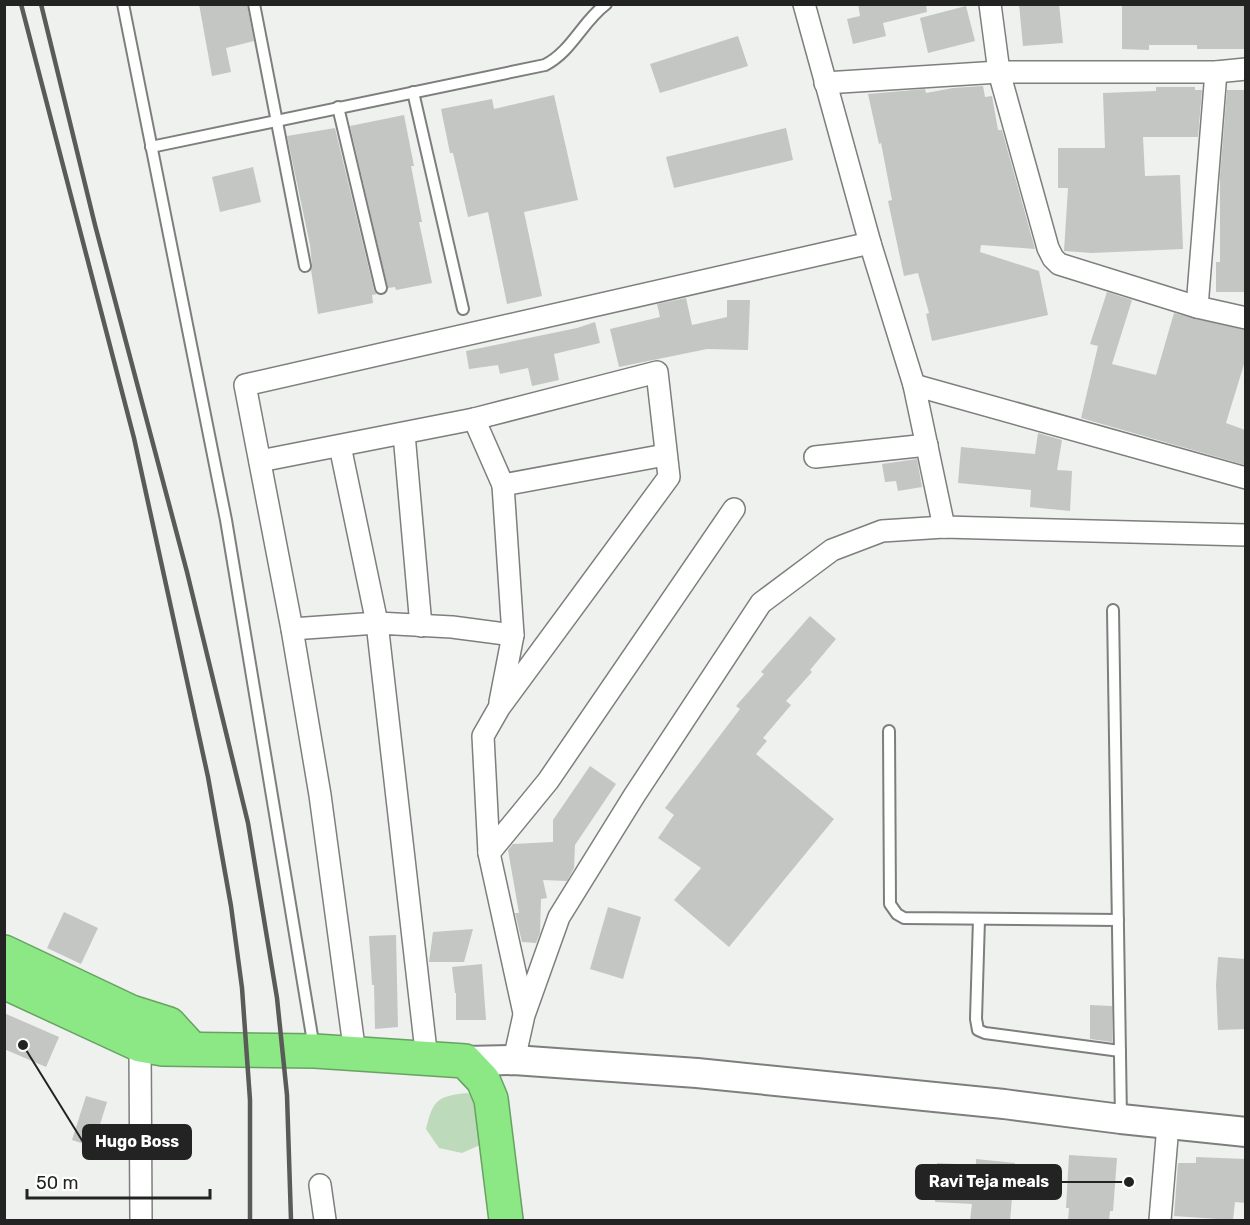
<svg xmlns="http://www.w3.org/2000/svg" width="1250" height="1225" viewBox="0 0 1250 1225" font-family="Rubik,sans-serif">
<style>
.green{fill:#bddaba}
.building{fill:#c3c6c3}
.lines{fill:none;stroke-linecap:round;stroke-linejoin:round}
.lane-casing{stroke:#7c7f7c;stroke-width:14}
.street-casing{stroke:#7c7f7c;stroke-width:24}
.secondary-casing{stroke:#7c7f7c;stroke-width:32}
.highway-casing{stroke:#67a262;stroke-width:36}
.lane{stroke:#fff;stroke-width:10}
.street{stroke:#fff;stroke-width:21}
.secondary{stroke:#fff;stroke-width:28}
.highway{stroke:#8ce785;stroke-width:33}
.rail{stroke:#5a5b59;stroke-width:4.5}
.leader{fill:none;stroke:#222322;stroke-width:2}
.callout-dot{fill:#222322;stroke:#fff;stroke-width:2}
.callout{fill:#222322;stroke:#222322;stroke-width:2}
.callout-label{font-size:16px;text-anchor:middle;font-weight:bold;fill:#fff}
</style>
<rect width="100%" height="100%" fill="#eef1ed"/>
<!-- green -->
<path class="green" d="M 468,1093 L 482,1107 L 480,1145 L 462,1153 L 439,1148 L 426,1129 C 433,1099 438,1096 468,1093 Z"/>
<!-- building -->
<g class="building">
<polygon points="199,4 247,4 254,41 226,48 231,72 212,76"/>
<polygon points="858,4 926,4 927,12 883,23 886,36 853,44 847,19 860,16"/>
<polygon points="1019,4 1059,4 1063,43 1023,46"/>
<polygon points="1122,4 1245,4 1245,49 1197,49 1197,45 1149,45 1149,50 1122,49"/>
<polygon points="966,6 975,41 928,53 920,18"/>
<polygon points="738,36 748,66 660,93 650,64"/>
<polygon points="983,86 985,97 992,96 998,130 1002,130 1035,249 981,245 980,252 1039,271 1048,315 932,341 926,314 929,313 918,273 904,276 888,201 892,200 881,143 879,144 868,94 925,89 926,93 953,88"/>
<polygon points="1156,87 1195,87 1195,90 1202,90 1198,137 1143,137 1145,176 1180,175 1183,249 1092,253 1064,251 1068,188 1058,188 1058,148 1105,148 1103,93 1156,91"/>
<polygon points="1227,90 1245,90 1245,292 1216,292 1216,262 1220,262 1220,175"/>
<polygon points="554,95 578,200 524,212 542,296 507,304 488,212 468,217 453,153 450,153 441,109 492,99 494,109"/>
<polygon points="404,115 414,166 411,166 422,222 419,222 432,283 396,290 395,287 388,288 350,126"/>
<polygon points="335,128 374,290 377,294 372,295 373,303 318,314 311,270 312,265 310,245 287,136"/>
<polygon points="786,128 793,160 674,188 666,157"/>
<polygon points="253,167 261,202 220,212 212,177"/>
<polygon points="1107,292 1132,300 1112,364 1156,375 1174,313 1245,330 1245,361 1226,423 1245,430 1245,465 1081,418 1098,346 1090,344"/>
<polygon points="686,298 692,325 727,317 727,300 750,300 748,350 707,349 619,367 610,329 660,317 657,304"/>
<polygon points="595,322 600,343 554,354 559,380 532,386 528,368 500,374 498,365 469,369 466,351 577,328"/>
<polygon points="1038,433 1062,440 1057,470 1072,471 1070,511 1030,507 1031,490 958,483 961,447 1035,454"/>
<polygon points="917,459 922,487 898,491 896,481 885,482 882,464"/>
<polygon points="810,616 836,639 810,670 812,672 786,701 791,705 763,738 767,741 756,754 834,819 729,947 674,900 701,868 658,838 674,815 665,808 740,709 736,706 764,674 761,672"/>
<polygon points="590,766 616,784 575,845 574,868 567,881 543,880 547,898 541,899 540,933 536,943 522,942 515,913 519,913 508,850 513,844 553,842 553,820"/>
<polygon points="608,907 641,917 623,979 590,969"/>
<polygon points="64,912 98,928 81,964 47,948"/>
<polygon points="473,929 464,962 429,962 433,932"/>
<polygon points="396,935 398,1027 375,1029 374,985 372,985 369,936"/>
<polygon points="1218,957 1245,959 1245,1029 1218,1030 1216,985"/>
<polygon points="482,964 486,1020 456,1020 456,993 455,993 452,967"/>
<polygon points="1090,1005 1112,1006 1112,1042 1090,1039"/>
<polygon points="4,1013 59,1037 46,1067 4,1049"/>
<polygon points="86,1096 107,1102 93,1147 72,1140"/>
<polygon points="1069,1155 1117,1158 1113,1211 1110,1211 1109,1221 1068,1221 1069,1208 1066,1208"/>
<polygon points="1196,1157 1245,1159 1245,1203 1235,1202 1233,1220 1174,1216 1178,1163 1196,1163"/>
<polygon points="976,1159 1015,1163 1010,1221 970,1221 972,1204 935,1202 937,1163 976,1165"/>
</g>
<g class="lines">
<!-- lane casing -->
<g class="lane-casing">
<g id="lane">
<polyline points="123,4 226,520 314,1048"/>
<polyline points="254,4 305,266"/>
<polyline points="413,92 463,309"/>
<polyline points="338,107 381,288"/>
<path d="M 151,147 L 545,65 C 572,51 582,22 606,4"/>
<polyline points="1113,610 1121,1119"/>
<polyline points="889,731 890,904 897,914 904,918 1118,920"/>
<polyline points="979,919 976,1019 978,1030 985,1033 1120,1051"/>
</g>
</g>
<!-- street casing -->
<g class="street-casing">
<g id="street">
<polyline points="804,4 870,243 914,385 944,527"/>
<polyline points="990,4 999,72 1048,248 1053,258 1059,264 1197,307 1246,318"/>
<polyline points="825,83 999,72 1216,72 1246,69"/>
<polyline points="1197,307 1216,72"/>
<polyline points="914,385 1246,478"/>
<polyline points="474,419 503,485"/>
<polyline points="404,434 421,626"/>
<polyline points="815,457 927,445"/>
<polyline points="260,461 474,419 657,372 669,477 499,708 483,736 489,853 548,781 734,509"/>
<polyline points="292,629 377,623 340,446"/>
<polyline points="500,702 513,635 503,485 665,455"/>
<polyline points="489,853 524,1013"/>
<polyline points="140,1045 141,1220"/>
<polyline points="355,1054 320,795 292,629 245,385 870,243"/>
<polyline points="427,1060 377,623 452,627 513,635"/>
<polyline points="514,1060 524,1015 559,917 634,796 761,603 832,550 882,531 944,527 1246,535"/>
<polyline points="320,1185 325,1220"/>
<polyline points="1160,1220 1168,1125"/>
</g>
</g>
<!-- secondary casing -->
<g class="secondary-casing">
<polyline id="secondary" points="465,1061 514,1060 697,1073 1004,1104 1121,1119 1246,1132"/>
</g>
<!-- highway casing -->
<g class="highway-casing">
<g id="highway">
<polyline points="4,952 131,1012 169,1024 191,1048"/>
<polyline points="4,982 140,1045 163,1049 315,1051 465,1061 483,1080 491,1099 506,1220"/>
</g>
</g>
<!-- lane -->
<use href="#lane" class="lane"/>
<!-- street -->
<use href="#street" class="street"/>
<!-- secondary -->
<use href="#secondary" class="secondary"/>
<!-- highway -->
<use href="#highway" class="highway"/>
<!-- rail -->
<g class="rail">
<polyline points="21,4 134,438 208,777 231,906 242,988 250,1100 250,1220"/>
<polyline points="41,4 95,225 187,572 248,823 277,998 287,1095 291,1220"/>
</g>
</g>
<!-- callouts -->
<path class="leader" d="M23 1045L83 1142M1129 1182L1061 1182"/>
<g class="callout-dot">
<circle cx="23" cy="1045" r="6"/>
<circle cx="1129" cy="1182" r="6"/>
</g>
<g class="callout">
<rect x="83" y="1125" width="108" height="34" rx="6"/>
<rect x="916" y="1165" width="145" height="34" rx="6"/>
</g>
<g class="callout-label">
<text x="137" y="1147">Hugo Boss</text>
<text x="989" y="1187">Ravi Teja meals</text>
</g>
<!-- border -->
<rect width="1250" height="1225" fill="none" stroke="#222322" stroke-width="12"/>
<!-- scale -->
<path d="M27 1189v9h183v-9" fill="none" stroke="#222322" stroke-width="3"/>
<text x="36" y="1189" font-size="18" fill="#222322" stroke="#ffffff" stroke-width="4.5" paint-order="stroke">50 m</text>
</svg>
